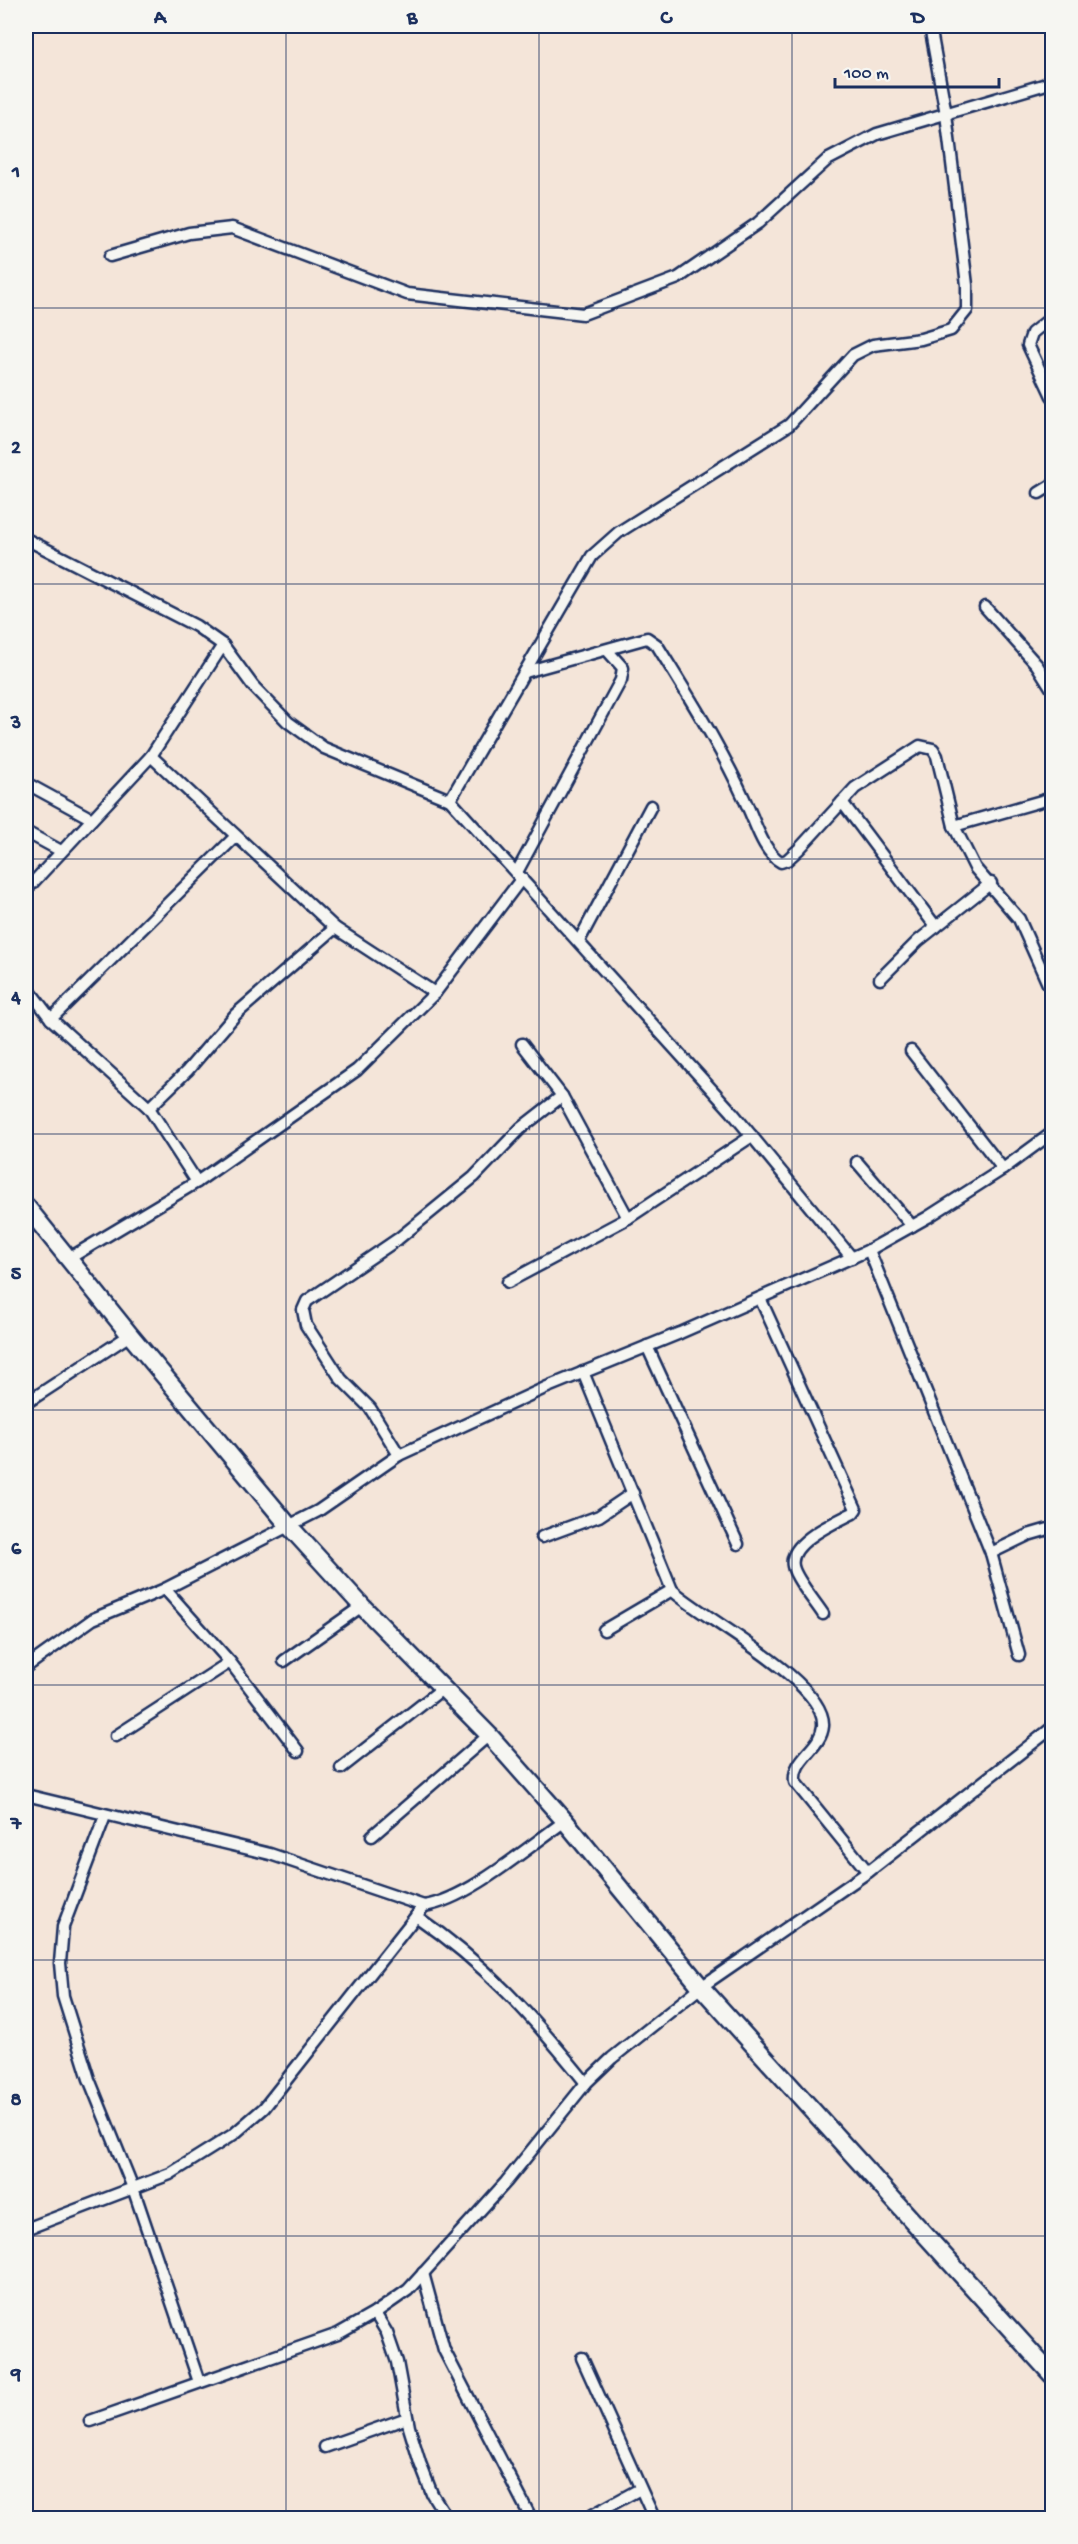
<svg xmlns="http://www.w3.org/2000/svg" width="1078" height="2544" viewBox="0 0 1078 2544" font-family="'Gochi Hand',sans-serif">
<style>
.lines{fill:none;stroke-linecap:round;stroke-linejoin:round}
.street-casing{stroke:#1b2f5e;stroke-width:15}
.secondary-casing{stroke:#1b2f5e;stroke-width:21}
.street{stroke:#f6f6f2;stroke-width:10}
.secondary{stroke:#f6f6f2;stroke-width:16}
.grid{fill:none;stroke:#1b2f5e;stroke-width:1.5;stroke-opacity:0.55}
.neatline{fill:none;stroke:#1b2f5e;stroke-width:2}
.grid-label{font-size:20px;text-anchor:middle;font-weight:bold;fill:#1b2f5e}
</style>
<rect width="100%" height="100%" fill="#f4e5d9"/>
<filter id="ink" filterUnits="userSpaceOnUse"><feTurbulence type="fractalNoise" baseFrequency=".0167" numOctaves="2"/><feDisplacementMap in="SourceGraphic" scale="12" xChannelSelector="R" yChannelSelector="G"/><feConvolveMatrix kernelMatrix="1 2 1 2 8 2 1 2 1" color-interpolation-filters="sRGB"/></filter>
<g filter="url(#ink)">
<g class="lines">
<!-- street casing -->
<g class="street-casing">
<g id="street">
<polyline points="110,256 189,233 232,228 407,294 583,314 678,278 758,223 827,160 877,134 1043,85 1052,80"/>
<polyline points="1052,317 1032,333 1028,345 1052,396"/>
<polyline points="1039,493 1052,485"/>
<polyline points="26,539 196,626 223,645 253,686 288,722 324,748 450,800 732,1112 852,1258"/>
<polyline points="985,607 1037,665 1052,689"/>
<path d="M 525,672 L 647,638 L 657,645 C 690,699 725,753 750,812 C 757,828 765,853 781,862 L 787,860 L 799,849 L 855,788 L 920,746 L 933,749 L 937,756 L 954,826"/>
<polyline points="151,756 335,928 435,993"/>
<polyline points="26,783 92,819"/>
<polyline points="1052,798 954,826 975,868 1019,919 1048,984 1052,987"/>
<polyline points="450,800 592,556 619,532 789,425 853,355 873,345 921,339 951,330 967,310 967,285 946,114 930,26"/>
<polyline points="842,802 936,927"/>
<polyline points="26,832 61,851"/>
<polyline points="517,872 621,680 623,668 607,650"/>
<polyline points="26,890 151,756 223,645"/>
<polyline points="579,941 651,806"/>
<polyline points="880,979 918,941 991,883"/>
<polyline points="26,986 51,1019 149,1108 197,1182"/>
<polyline points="51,1019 236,836"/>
<polyline points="522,1044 562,1096 628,1218"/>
<polyline points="911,1051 1003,1169"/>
<polyline points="149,1108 187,1071 236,1014 335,928"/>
<polyline points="857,1162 912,1226"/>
<polyline points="869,1250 991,1553 1019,1655"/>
<polyline points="68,1259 197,1182 357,1070 435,993 522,878"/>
<polyline points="508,1282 628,1218 752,1136"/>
<path d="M 760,1298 L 856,1509 L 853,1513 C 836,1522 788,1542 793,1566 C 795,1578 816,1603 823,1614"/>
<polyline points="647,1346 738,1544"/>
<path d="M 583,1372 L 672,1590 C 702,1618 827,1682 823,1726 C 821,1749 792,1758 795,1782 L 868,1872"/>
<polyline points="26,1403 130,1335"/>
<polyline points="399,1455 370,1408 341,1379 306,1325 303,1310 307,1301 398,1239 474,1177 521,1128 562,1096"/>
<polyline points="542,1537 599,1516 633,1493"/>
<polyline points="991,1553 1028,1535 1052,1528"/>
<polyline points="165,1589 230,1662 298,1751"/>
<polyline points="604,1630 672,1590"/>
<polyline points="284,1661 362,1606"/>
<polyline points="26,1667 93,1619 165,1589 318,1511 399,1455 545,1388 680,1333 869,1250 928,1217 1003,1169 1052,1133"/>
<polyline points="116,1736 230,1662"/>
<polyline points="341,1768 442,1689"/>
<path d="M 26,1795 L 270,1854 L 424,1906 C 467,1900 528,1847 565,1821"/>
<polyline points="105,1816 63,1927 60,1963 63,1996 89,2079 133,2188 199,2382"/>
<polyline points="372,1836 489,1735"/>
<path d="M 416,1916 C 487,1965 532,2016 586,2083"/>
<polyline points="26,2229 170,2174 234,2134 264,2108 424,1906"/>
<polyline points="423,2273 444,2350 531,2518"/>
<polyline points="375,2313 387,2333 397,2362 409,2427 420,2463 432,2494 444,2513 442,2518"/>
<polyline points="582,2358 654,2518"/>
<polyline points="90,2421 338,2334 375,2313 408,2290 506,2182 586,2083 612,2058 701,1987 868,1872 1052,1728"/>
<polyline points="325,2447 407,2418"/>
<polyline points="587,2518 640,2489"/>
</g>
</g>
<!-- secondary casing -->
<g class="secondary-casing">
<polyline id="secondary" points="26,1206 130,1335 289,1526 362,1606 489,1735 565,1821 701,1987 1052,2375"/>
</g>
<!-- street -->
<use href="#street" class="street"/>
<!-- secondary -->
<use href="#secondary" class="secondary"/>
</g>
</g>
<!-- grid -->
<path class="grid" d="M 286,26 L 286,2518M 539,26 L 539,2518M 792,26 L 792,2518M 26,308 L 1052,308M 26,584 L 1052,584M 26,859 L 1052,859M 26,1134 L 1052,1134M 26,1410 L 1052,1410M 26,1685 L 1052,1685M 26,1960 L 1052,1960M 26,2236 L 1052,2236"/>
<!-- margin -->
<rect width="1078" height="2544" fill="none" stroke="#f6f6f2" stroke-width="66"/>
<!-- scale -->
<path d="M835 78v9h164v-9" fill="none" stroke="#1b2f5e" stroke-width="3"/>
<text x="844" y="78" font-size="18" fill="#1b2f5e" stroke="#f6f6f2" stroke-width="4.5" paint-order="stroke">100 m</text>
<rect x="33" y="33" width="1012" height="2478" class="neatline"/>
<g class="grid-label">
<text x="160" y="23">A</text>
<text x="412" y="23">B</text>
<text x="666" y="23">C</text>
<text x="918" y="23">D</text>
<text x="16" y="177">1</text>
<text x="16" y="453">2</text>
<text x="16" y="728">3</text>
<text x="16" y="1003">4</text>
<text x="16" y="1279">5</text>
<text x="16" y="1554">6</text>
<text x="16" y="1829">7</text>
<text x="16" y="2105">8</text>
<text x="16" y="2380">9</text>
</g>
</svg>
